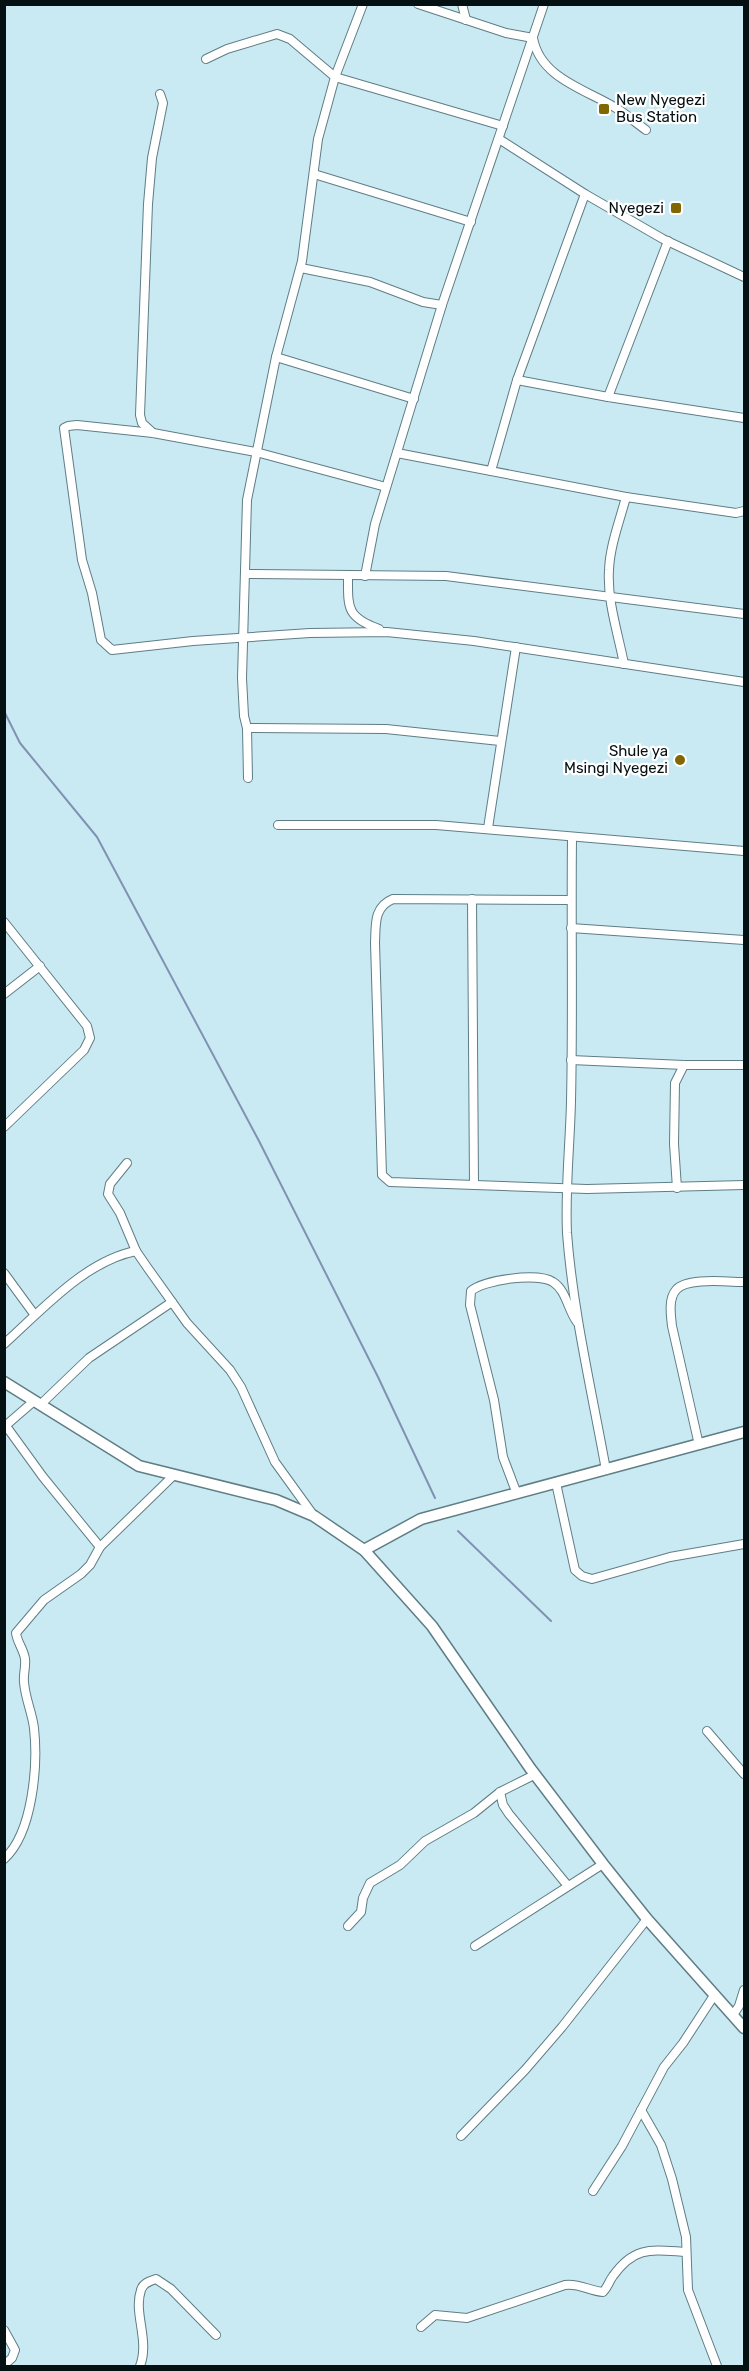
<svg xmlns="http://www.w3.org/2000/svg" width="749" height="2371" viewBox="0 0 749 2371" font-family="Rubik,sans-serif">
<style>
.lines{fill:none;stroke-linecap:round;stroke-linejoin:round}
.stream{stroke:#8092b3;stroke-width:2}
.minor-casing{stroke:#5f7d84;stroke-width:10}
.tertiary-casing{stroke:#5f7d84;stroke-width:13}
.minor{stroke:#fff;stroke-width:8}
.tertiary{stroke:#fff;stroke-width:10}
.poi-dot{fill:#816700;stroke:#fff;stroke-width:2}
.labels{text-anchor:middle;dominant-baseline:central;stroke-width:4.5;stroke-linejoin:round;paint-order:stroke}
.poi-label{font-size:15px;fill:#051013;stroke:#fff;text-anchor:end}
</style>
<rect width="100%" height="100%" fill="#caeaf3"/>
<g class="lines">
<!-- stream -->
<g class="stream">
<polyline points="4,711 20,743 97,837 259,1141 378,1377 435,1498"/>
<polyline points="458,1531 551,1621"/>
</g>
<!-- minor casing -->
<g class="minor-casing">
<g id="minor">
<path d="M 418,4 L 506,33 L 533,38 C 540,78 585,89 616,108 C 626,114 636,123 646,130"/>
<polyline points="462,4 466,20"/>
<polyline points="206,59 227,49 277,34 290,39 335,77 503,126"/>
<polyline points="499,139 585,194 663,239 744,277"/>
<polyline points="314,174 471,222"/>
<polyline points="301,268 370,282 423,302 442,305"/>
<polyline points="276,357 414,399"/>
<polyline points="517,380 608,397 744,418"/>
<polyline points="608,397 668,241"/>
<polyline points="153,433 142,423 140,415 148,204 152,158 163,103 160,94"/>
<polyline points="397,453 626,497 736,513 744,511"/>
<polyline points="491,471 517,380 585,194"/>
<polyline points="386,487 256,452 153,433 77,425 68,426 64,428 82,560 92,593 101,640 112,650 193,641 310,633 387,632 474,641 744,682"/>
<polyline points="246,574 446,576 744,614"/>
<path d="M 348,575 C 348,608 346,617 379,629"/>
<polyline points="365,576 375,524 442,305 544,4"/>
<path d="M 624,664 C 618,633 607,601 609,570 C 610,545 620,520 626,497"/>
<polyline points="247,728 386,729 500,741"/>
<polyline points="248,778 247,728 244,716 242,678 247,500 276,357 302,261 318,139 335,77 363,4"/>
<polyline points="278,825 436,825 744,851"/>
<polyline points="488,828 516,647"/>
<path d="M 572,838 C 571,925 573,1013 571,1101 C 570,1145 565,1189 567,1233 C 573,1312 592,1392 606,1470"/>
<polyline points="472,899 474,1184"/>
<path d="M 571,900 L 393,899 C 373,907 376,926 375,943 L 382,1175 L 390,1182 L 587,1189 L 744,1185"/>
<polyline points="4,922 87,1026 90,1038 84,1050 4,1127"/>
<polyline points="571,928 744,940"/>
<polyline points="4,994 40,966"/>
<polyline points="571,1060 684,1065 744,1065"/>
<polyline points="127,1163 110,1184 108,1194 120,1213 136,1251 147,1267 187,1323 230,1370 241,1387 275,1462 314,1516"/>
<polyline points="677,1188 674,1144 675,1083 684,1065"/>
<polyline points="4,1273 34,1314"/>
<path d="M 4,1344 C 42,1310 85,1261 136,1251"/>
<polyline points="40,1405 89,1358 172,1302"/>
<polyline points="6,1426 43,1477 100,1547"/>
<polyline points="4,1427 34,1401"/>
<path d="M 699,1445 L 672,1326 C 671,1316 668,1299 676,1290 C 686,1277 729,1282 744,1282"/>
<polyline points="556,1483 575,1570 582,1576 592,1579 670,1557 744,1544"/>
<path d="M 517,1494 L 503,1457 L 494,1400 L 470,1305 L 471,1291 C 483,1280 538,1272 553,1282 C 566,1290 568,1310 577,1322"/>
<polyline points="707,1731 744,1774"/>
<polyline points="500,1792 503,1805 509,1814 568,1886"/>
<path d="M 4,1859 C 33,1833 38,1765 34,1728 C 32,1712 25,1698 24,1682 C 23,1675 26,1667 25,1659 C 24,1650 17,1642 16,1633 L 44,1600 L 81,1574 L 90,1565 L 100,1547 L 174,1475"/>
<polyline points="348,1926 361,1912 363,1898 370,1883 400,1865 425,1841 474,1813 500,1792 534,1775"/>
<polyline points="475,1946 603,1864"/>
<polyline points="733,2015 739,2006 744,1990"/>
<polyline points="641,2110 661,2145 672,2179 686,2237 688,2290 717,2366"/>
<polyline points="461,2136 525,2070 562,2027 647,1919"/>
<polyline points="593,2191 622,2146 664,2067 683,2043 715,1994"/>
<path d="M 421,2327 L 435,2315 L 467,2318 L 565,2285 C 579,2283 590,2291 603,2292 C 608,2287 609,2281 613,2276 C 635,2245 653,2250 686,2252"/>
<polyline points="4,2330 15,2350 12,2358 4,2365"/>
<path d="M 140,2366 C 150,2340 133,2313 141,2290 C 143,2283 150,2281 156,2279 L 171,2289 L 216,2335"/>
</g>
</g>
<!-- tertiary casing -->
<g class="tertiary-casing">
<g id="tertiary">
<polyline points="4,1382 139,1466 276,1500 314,1516 364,1550 432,1626 530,1768 603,1864 647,1919 744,2028"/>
<polyline points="364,1550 421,1519 744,1432"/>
</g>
</g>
<!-- minor -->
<use href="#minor" class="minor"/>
<!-- tertiary -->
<use href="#tertiary" class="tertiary"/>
</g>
<!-- markers -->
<g class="poi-dot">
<rect x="598" y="103" width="12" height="12" rx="3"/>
<rect x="670" y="202" width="12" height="12" rx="3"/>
<circle cx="680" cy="760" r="6"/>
</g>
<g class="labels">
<!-- poi labels -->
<g class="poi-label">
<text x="616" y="100" text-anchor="start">New Nyegezi<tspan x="616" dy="17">Bus Station</tspan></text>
<text x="664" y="208">Nyegezi</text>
<text x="668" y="751">Shule ya<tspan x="668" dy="17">Msingi Nyegezi</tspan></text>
</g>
</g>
<!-- border -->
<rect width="749" height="2371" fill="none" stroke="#051013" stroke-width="12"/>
</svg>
